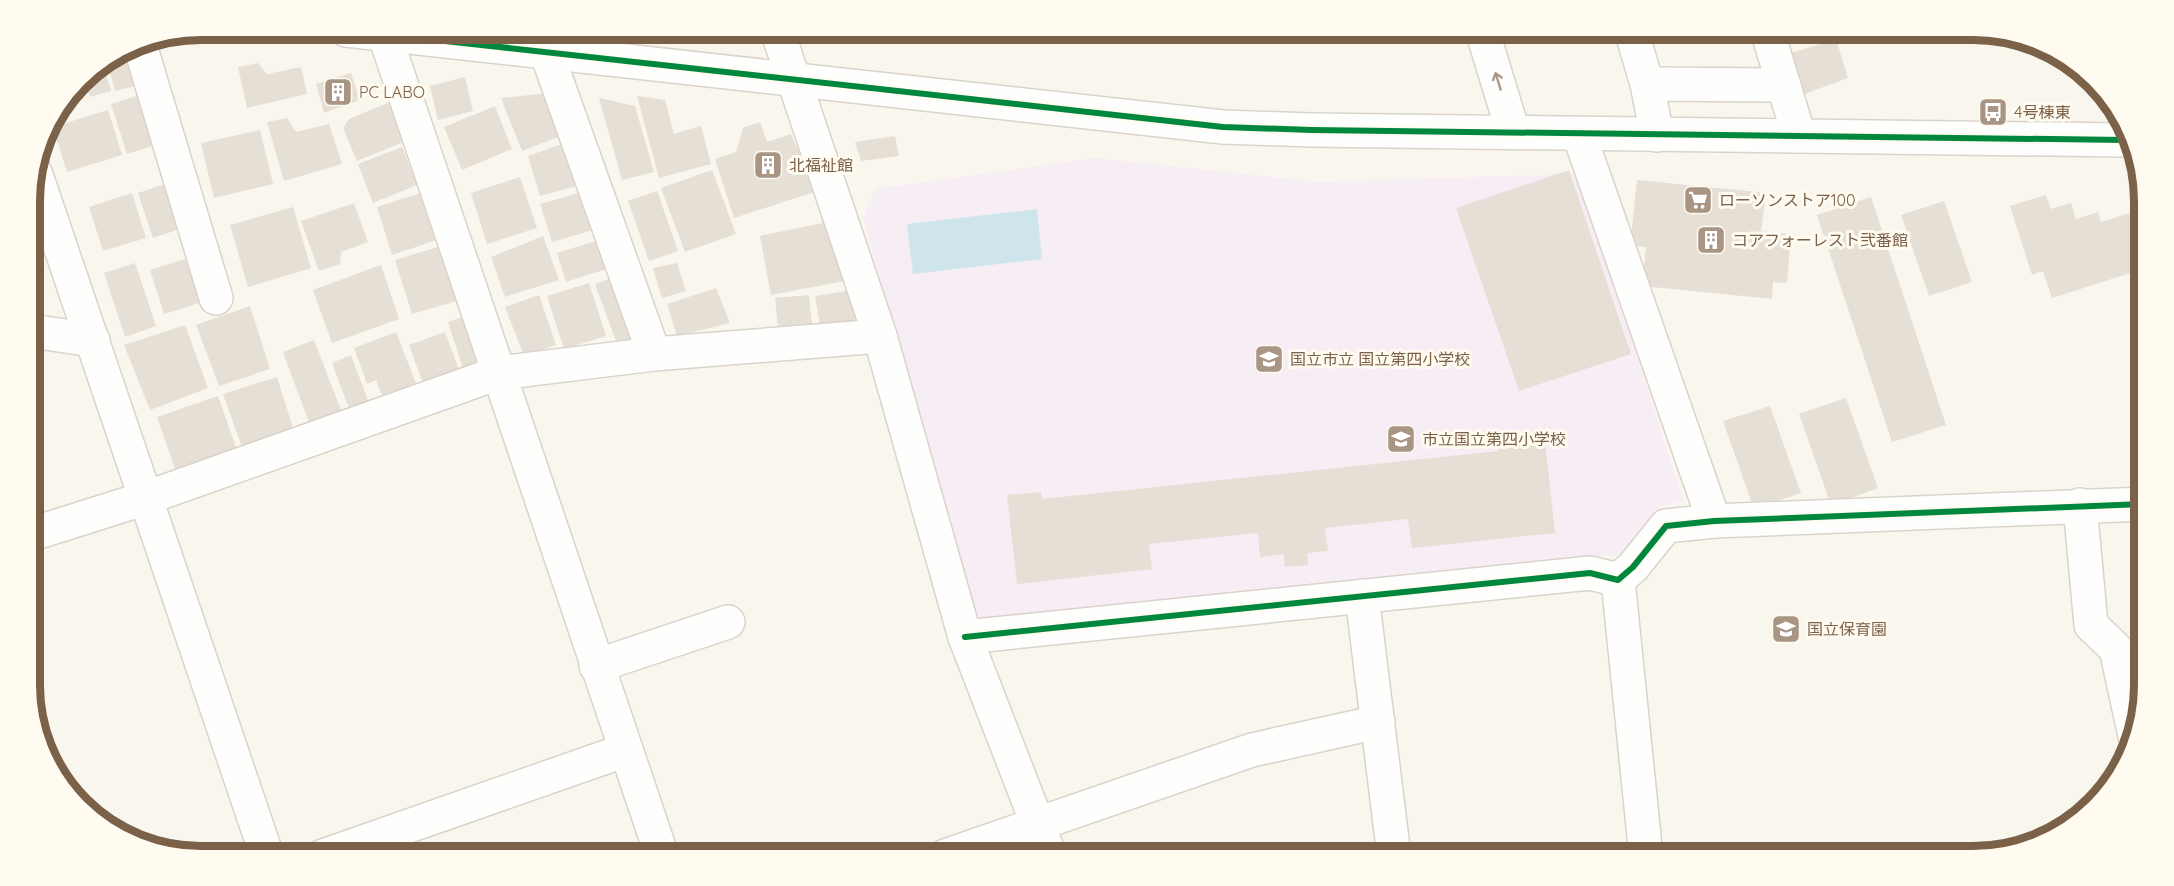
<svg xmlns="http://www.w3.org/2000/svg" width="2174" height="886" viewBox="0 0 2174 886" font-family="Quicksand,'Noto Sans JP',sans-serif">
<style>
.education{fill:#f7edf5}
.water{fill:#cee5eb}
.building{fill:#e6dfd5}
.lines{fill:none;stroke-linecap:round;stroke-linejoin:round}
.minor-casing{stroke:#dad3cc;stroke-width:36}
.minor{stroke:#fefefc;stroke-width:33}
.cycleway-casing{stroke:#fffbf1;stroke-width:10}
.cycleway{stroke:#00873e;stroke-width:6}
.oneway{stroke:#aa9888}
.labels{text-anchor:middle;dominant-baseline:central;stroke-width:6;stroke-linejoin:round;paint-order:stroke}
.poi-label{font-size:16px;fill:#7c6149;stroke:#fffbf1;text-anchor:start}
.rim{fill:none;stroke:#7c6149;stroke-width:8}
</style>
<rect width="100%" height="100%" fill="#f9f6ee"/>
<!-- education -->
<polygon class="education" points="1096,158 1319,182 1578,174 1683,500 1661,507 1623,554 975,628 863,218 875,189"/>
<!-- water -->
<polygon class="water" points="1037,209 1042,259 913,274 907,224"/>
<!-- building -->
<g class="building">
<polygon points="1836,39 1848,78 1799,96 1785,55"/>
<polygon points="130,47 143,84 115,91 107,61"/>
<polygon points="258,63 267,74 301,67 307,94 247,108 238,67"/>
<polygon points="103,64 111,91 90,97 84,78"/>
<polygon points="351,73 360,100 324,113 316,84"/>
<polygon points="465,77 473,111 438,120 430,86"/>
<polygon points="146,93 161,143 127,154 111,104"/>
<polygon points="550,93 566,134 522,151 501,98"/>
<polygon points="637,96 665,100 674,134 701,126 711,164 659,178"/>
<polygon points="599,98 635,106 654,172 622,180"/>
<polygon points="395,100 411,139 357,161 343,128 349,119"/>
<polygon points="495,106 512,149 462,170 444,127"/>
<polygon points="108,110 122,155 67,172 53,127"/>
<polygon points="287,118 296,132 329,124 342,164 284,181 267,122"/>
<polygon points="760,122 767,142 791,134 797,148 813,153 817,191 734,218 715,159 736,152 743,128"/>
<polygon points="260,130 273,184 214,198 201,143"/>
<polygon points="895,136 899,156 861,161 855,142"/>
<polygon points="570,141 584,184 540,196 528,156"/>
<polygon points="402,147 417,185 373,203 358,164"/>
<polygon points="712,170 736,234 685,252 661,188"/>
<polygon points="1569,170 1631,354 1519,391 1456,208"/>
<polygon points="520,177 537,228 487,244 471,193"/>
<polygon points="1637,180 1766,193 1761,231 1791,234 1787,283 1773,282 1772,299 1642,286 1646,247 1630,246"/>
<polygon points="174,181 189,226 153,238 138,193"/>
<polygon points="589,190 600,228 552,242 540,204"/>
<polygon points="427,191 443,238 392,255 377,207"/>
<polygon points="657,191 678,251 649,261 628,201"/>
<polygon points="132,193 146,238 103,251 89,207"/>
<polygon points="2046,195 2051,209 2071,203 2076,219 2098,212 2101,222 2129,213 2132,222 2143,218 2143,269 2052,298 2043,271 2032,275 2010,206"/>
<polygon points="1871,197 1946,425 1892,442 1817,215"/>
<polygon points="1944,201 1972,282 1929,296 1901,215"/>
<polygon points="354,203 368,242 341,252 340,264 319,271 301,221"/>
<polygon points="293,207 311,268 248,287 230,225"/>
<polygon points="837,220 850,280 771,295 760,236"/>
<polygon points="543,236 559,280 505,297 491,257"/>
<polygon points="605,238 613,267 566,282 557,253"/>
<polygon points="447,244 464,299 412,314 395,260"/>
<polygon points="198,255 212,299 164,314 150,270"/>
<polygon points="135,263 156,326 125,337 104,273"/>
<polygon points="677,263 686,291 662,298 653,268"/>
<polygon points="381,265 399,319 332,343 313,290"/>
<polygon points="620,275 644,339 616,341 595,284"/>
<polygon points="589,283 606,336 564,349 547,296"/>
<polygon points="716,288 730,323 677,336 667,304"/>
<polygon points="859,289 865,323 821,331 815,296"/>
<polygon points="539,295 556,345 524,356 505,307"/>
<polygon points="809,295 812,325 778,328 775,298"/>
<polygon points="250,306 270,369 219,386 196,325"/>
<polygon points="474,313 492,368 466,377 448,322"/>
<polygon points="185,325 208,388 150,410 124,345"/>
<polygon points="396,332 419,391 400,398 397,390 382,395 376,380 367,384 354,348"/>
<polygon points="445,332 461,375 425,389 409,345"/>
<polygon points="314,340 341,410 309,422 283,352"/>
<polygon points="351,355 369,403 350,411 332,363"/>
<polygon points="277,377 294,431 242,447 223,394"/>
<polygon points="218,396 239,456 178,477 157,417"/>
<polygon points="1846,398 1878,488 1831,505 1799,414"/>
<polygon points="1770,406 1801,493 1754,509 1723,421"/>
<polygon points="1545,441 1555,533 1412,548 1408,519 1325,528 1328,551 1307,553 1308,565 1285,567 1284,554 1260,557 1258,533 1149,544 1152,569 1017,584 1007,495 1041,492 1042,499 1499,451 1498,445"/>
</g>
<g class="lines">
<!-- minor casing -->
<g class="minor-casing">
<g id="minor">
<polyline points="346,30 1223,127 1312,130 2125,140"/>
<polyline points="383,30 662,856"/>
<polyline points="777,30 880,336 965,637 1050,856"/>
<polyline points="1482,30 1513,132"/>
<polyline points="1631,30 1647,84 1657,135"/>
<polyline points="1767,30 1799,136"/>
<polyline points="541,37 654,354"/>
<polyline points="139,42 216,298"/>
<polyline points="1647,84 1784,85"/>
<polyline points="1579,134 1714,521"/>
<polyline points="35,172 267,856"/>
<polyline points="31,331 93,340"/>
<polyline points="2080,505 2091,625 2116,649 2135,736"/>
<polyline points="32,534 146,498 498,373 654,354 880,336"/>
<polyline points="1618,580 1646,856"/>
<polyline points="1362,596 1394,856"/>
<polyline points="965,637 1590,573 1618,580 1633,567 1666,526 1714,521 2143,504"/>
<polyline points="596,666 728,622"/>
<polyline points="323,856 626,750"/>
<polyline points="945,856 1252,750 1378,722"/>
</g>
</g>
<!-- minor -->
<use href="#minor" class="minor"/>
<!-- cycleway casing -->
<g class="cycleway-casing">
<g id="cycleway">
<polyline points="346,30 1223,127 1312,130 2125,140"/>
<polyline points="965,637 1590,573 1618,580 1633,567 1666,526 1714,521 2143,504"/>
</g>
</g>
<!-- cycleway -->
<use href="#cycleway" class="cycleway"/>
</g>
<!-- one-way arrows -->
<defs><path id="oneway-shaft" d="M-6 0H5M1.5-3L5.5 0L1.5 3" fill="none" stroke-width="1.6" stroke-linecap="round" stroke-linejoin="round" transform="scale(1.5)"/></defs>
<use class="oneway" href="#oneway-shaft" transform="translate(1498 81) rotate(-107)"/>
<!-- icons -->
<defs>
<g id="building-square" transform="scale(1.5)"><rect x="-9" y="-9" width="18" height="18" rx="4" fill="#a89583" stroke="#fffbf1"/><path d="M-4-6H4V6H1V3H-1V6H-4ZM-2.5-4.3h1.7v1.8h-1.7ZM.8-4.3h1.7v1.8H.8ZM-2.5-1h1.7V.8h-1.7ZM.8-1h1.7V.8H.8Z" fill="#fff"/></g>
<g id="bus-square" transform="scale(1.5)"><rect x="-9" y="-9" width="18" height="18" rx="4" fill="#a89583" stroke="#fffbf1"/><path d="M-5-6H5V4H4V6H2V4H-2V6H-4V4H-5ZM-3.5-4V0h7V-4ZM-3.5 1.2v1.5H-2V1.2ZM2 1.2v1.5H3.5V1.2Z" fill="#fff"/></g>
<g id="supermarket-square" transform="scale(1.5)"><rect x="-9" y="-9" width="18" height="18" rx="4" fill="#a89583" stroke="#fffbf1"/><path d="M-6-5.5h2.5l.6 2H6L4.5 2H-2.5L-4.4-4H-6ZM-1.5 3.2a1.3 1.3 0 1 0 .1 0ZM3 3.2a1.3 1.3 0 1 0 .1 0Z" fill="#fff"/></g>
<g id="school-square" transform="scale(1.5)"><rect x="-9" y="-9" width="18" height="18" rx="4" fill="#a89583" stroke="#fffbf1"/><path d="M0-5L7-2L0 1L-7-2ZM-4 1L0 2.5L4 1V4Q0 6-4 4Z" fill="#fff"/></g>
</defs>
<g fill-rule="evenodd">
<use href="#building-square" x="338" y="92"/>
<use href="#bus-square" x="1993" y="112"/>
<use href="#building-square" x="768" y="165"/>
<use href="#supermarket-square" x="1698" y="200"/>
<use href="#building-square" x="1711" y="240"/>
<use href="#school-square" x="1269" y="359"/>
<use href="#school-square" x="1401" y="439"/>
<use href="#school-square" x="1786" y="629"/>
</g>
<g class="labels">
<!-- poi labels -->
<g class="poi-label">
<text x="359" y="92">PC LABO</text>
<text x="2014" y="112">4号棟東</text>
<text x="789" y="165">北福祉館</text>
<text x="1719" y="200">ローソンストア100</text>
<text x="1732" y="240">コアフォーレスト弐番館</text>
<text x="1290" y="359">国立市立 国立第四小学校</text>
<text x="1422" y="439">市立国立第四小学校</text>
<text x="1807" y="629">国立保育園</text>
</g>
</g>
<!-- crop -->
<path d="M0 0H2174V886H0ZM201 40H1973A161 161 0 0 1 2134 201V685A161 161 0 0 1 1973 846H201A161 161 0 0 1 40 685V201A161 161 0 0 1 201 40Z" fill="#fffbf1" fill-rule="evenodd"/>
<path class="rim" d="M201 40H1973A161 161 0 0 1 2134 201V685A161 161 0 0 1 1973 846H201A161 161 0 0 1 40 685V201A161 161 0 0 1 201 40Z"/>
</svg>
